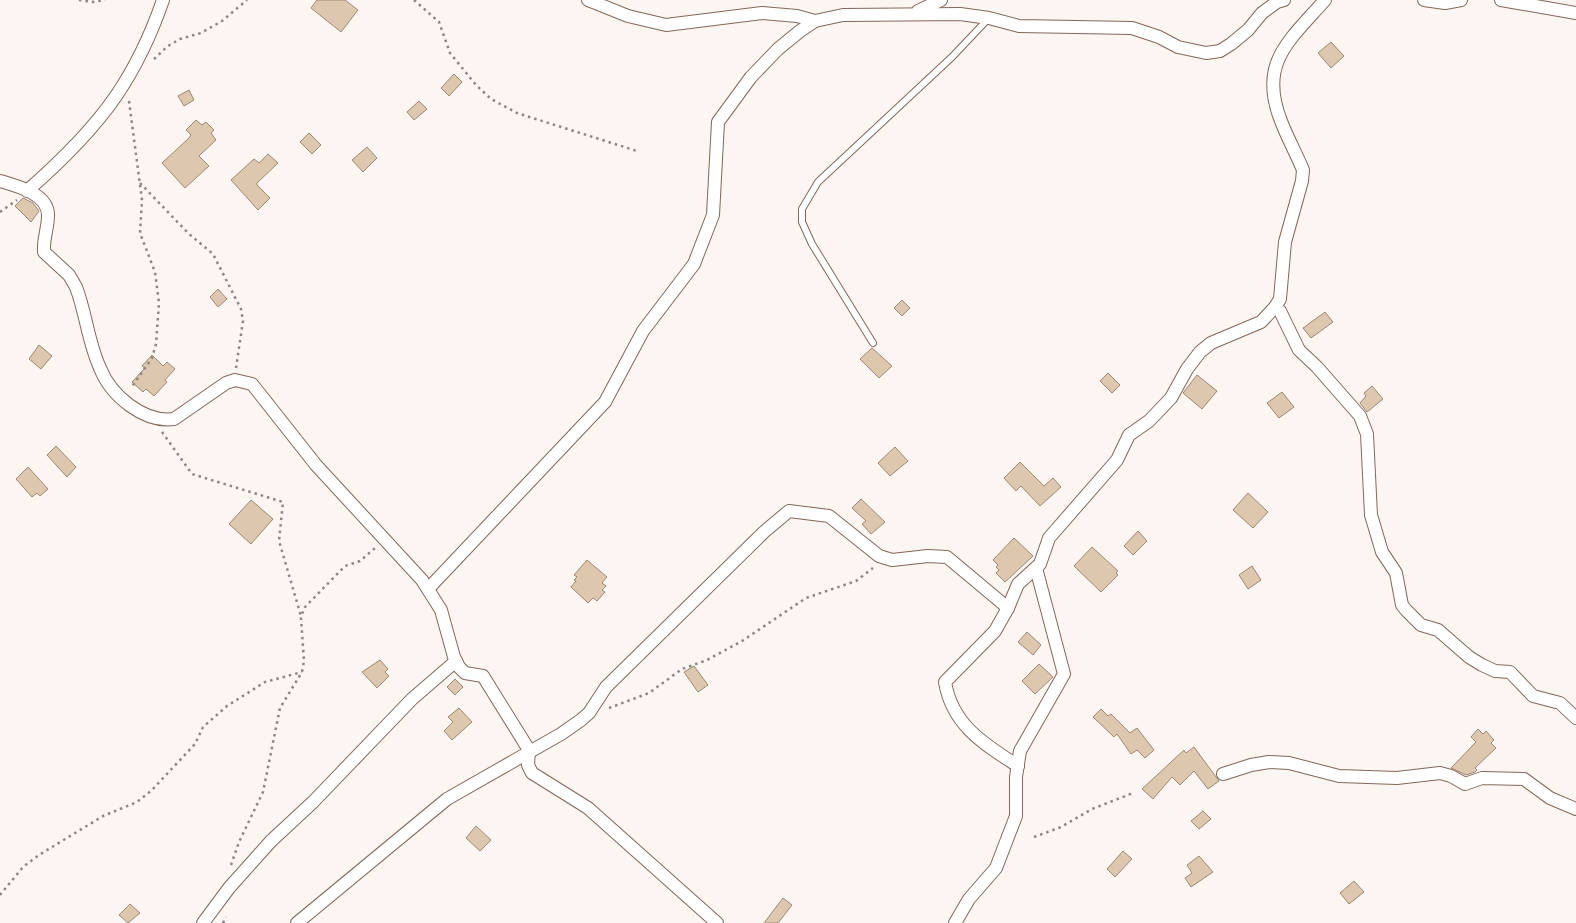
<svg xmlns="http://www.w3.org/2000/svg" width="1576" height="923" viewBox="0 0 1576 923" font-family="'Roboto Serif',serif">
<style>
.building{fill:#ddc7af;stroke:#9d8872}
.lines{fill:none;stroke-linecap:round;stroke-linejoin:round}
.service-casing{stroke:#83675a;stroke-width:8}
.minor-casing{stroke:#83675a;stroke-width:14}
.path{stroke:#8d8581;stroke-width:2.5;stroke-dasharray:2.5 4;stroke-linecap:butt}
.service{stroke:#fff;stroke-width:6}
.minor{stroke:#fff;stroke-width:12}
</style>
<rect width="100%" height="100%" fill="#fcf5f2"/>
<!-- building -->
<g class="building">
<polygon points="317,0 345,0 358,10 341,32 311,8"/>
<polygon points="1331,42 1344,56 1331,68 1318,53"/>
<polygon points="454,74 462,82 449,96 441,88"/>
<polygon points="189,90 194,100 184,106 178,96"/>
<polygon points="419,101 427,109 414,120 407,112"/>
<polygon points="196,120 202,125 206,122 214,130 211,133 216,140 199,156 209,166 185,188 162,163 189,138 191,135 186,130"/>
<polygon points="309,133 321,145 312,154 300,142"/>
<polygon points="367,147 377,158 363,172 352,160"/>
<polygon points="268,154 278,163 257,183 257,185 270,198 258,210 231,180 254,159 259,163"/>
<polygon points="23,198 33,203 39,211 31,222 15,206"/>
<polygon points="218,289 227,299 218,307 210,297"/>
<polygon points="902,300 910,308 902,316 894,308"/>
<polygon points="1325,312 1333,322 1311,338 1303,328"/>
<polygon points="39,345 52,356 41,369 29,359"/>
<polygon points="872,348 892,366 879,378 860,359"/>
<polygon points="152,355 163,366 167,362 175,369 165,380 167,382 154,396 146,389 143,392 132,382 145,368 142,366"/>
<polygon points="1108,373 1120,385 1112,393 1100,381"/>
<polygon points="1197,375 1217,391 1202,409 1183,393"/>
<polygon points="1372,386 1383,399 1367,412 1360,403 1366,396 1364,393"/>
<polygon points="1282,392 1294,407 1279,418 1267,403"/>
<polygon points="56,446 76,467 67,477 47,455"/>
<polygon points="895,447 908,461 890,476 878,463"/>
<polygon points="1020,462 1044,486 1053,478 1061,487 1040,506 1021,486 1016,491 1004,478"/>
<polygon points="28,467 48,489 40,496 37,493 32,497 16,479"/>
<polygon points="1248,493 1268,512 1253,528 1233,510"/>
<polygon points="861,499 885,522 871,534 862,524 866,521 852,508"/>
<polygon points="251,500 273,519 251,544 229,524"/>
<polygon points="1138,531 1147,541 1133,555 1124,546"/>
<polygon points="1014,538 1033,556 1005,582 996,573 999,570 996,567 998,565 993,560"/>
<polygon points="1092,547 1118,571 1116,573 1118,575 1101,592 1074,566"/>
<polygon points="587,560 607,577 602,583 606,586 602,590 605,592 597,601 593,598 588,603 571,587 576,581 574,580 577,577 574,575"/>
<polygon points="1252,566 1261,580 1248,589 1239,575"/>
<polygon points="1027,632 1041,645 1033,655 1018,642"/>
<polygon points="380,660 388,669 385,672 389,676 377,688 362,672"/>
<polygon points="1039,664 1053,677 1035,694 1022,681"/>
<polygon points="694,666 708,685 698,692 684,672"/>
<polygon points="455,679 463,687 455,695 447,687"/>
<polygon points="459,708 472,722 452,740 444,731 453,722 448,717"/>
<polygon points="1101,709 1108,716 1111,714 1130,733 1137,728 1154,750 1145,758 1137,750 1131,754 1117,734 1114,737 1093,717"/>
<polygon points="1478,729 1483,734 1486,731 1494,740 1491,743 1496,748 1475,768 1477,770 1475,772 1466,775 1451,768 1476,742 1471,737"/>
<polygon points="1194,747 1219,781 1208,789 1194,771 1180,785 1172,777 1153,799 1142,789 1184,750 1186,753"/>
<polygon points="1203,811 1211,819 1199,829 1191,821"/>
<polygon points="476,826 491,840 480,851 466,838"/>
<polygon points="1123,851 1132,859 1115,877 1107,869"/>
<polygon points="1199,856 1213,872 1191,887 1185,878 1192,873 1187,865"/>
<polygon points="1354,881 1364,892 1349,904 1340,893"/>
<polygon points="783,898 792,905 778,923 764,923"/>
<polygon points="130,904 140,913 128,923 119,915"/>
</g>
<g class="lines">
<!-- service casing -->
<g class="service-casing">
<polyline id="service" points="873,343 812,244 802,222 802,209 818,182 952,57 988,19"/>
</g>
<!-- minor casing -->
<g class="minor-casing">
<g id="minor">
<polyline points="588,0 628,16 666,25 762,13 797,16 815,21"/>
<polyline points="1424,0 1445,3 1461,0"/>
<polyline points="1501,0 1576,13"/>
<polyline points="918,11 941,0"/>
<path d="M 0,181 C 17,186 49,194 48,216 C 48,228 43,239 44,252 L 69,275 L 76,287 C 86,313 88,342 100,368 C 111,396 144,423 174,419 L 226,383 L 235,380 L 252,384 L 316,465 L 422,580 L 441,610 L 454,657 L 459,667 L 465,673 L 483,676 L 529,750 L 528,765 L 532,773 L 588,808 L 717,923"/>
<path d="M 27,191 C 59,163 92,131 116,96 C 135,68 152,32 163,0"/>
<polyline points="1275,307 1280,311 1299,350 1317,367 1360,416 1367,434 1371,515 1382,552 1396,573 1402,605 1406,610 1421,625 1438,630 1469,657 1482,665 1495,671 1510,672 1533,696 1560,703 1576,718"/>
<polyline points="428,589 605,402 643,331 694,264 713,215 718,122 751,77 778,49 800,31 815,21 843,15 960,14 989,18 1019,26 1132,28 1159,37 1178,47 1206,53 1220,51 1231,44 1248,30 1262,13 1277,2 1284,0"/>
<path d="M 1008,608 L 995,631 L 945,682 C 952,725 984,744 1018,766"/>
<polyline points="1223,774 1251,765 1269,762 1289,763 1339,776 1397,778 1440,773 1451,776 1465,784 1482,778 1524,779 1550,798 1576,809"/>
<polyline points="203,923 229,888 271,841 313,802 412,699 456,661"/>
<path d="M 297,923 L 447,799 L 561,734 L 581,720 L 589,713 L 606,687 L 764,532 L 789,511 L 829,516 L 879,556 L 892,560 L 928,556 L 947,557 L 1008,608 L 1018,584 L 1040,564 L 1049,538 L 1117,460 L 1129,435 L 1149,421 L 1171,398 L 1187,369 L 1200,352 L 1211,343 L 1261,322 L 1275,307 L 1280,299 L 1285,242 L 1302,181 L 1303,170 C 1296,153 1287,137 1281,121 C 1258,63 1289,41 1325,0"/>
<polyline points="955,923 969,899 996,868 1016,816 1016,777 1020,751 1064,674 1036,568"/>
</g>
</g>
<!-- path -->
<g class="path">
<polyline points="79,0 93,2 105,0"/>
<polyline points="414,0 439,22 450,53 476,85 491,99 517,113 637,151"/>
<polyline points="154,59 168,46 180,39 201,33 222,21 247,0"/>
<polyline points="129,101 142,200 140,233 155,272 159,303 156,344 152,358 131,388"/>
<polyline points="140,183 189,234 213,254 241,309 243,321 236,368"/>
<polyline points="0,212 17,200"/>
<polyline points="162,432 192,474 283,502 279,541 301,616"/>
<polyline points="609,708 649,693 682,669 707,660 742,641 806,598 856,581 873,568"/>
<polyline points="1034,837 1061,827 1092,809 1133,793"/>
<polyline points="231,865 239,842 263,792 280,708 302,672 304,661 301,618 304,608 345,566 360,561 375,548"/>
<polyline points="0,895 23,867 39,855 103,816 137,802 151,791 195,744 203,727 227,706 265,682 302,672"/>
<polyline points="223,923 226,917"/>
</g>
<!-- service -->
<use href="#service" class="service"/>
<!-- minor -->
<use href="#minor" class="minor"/>
</g>
</svg>
